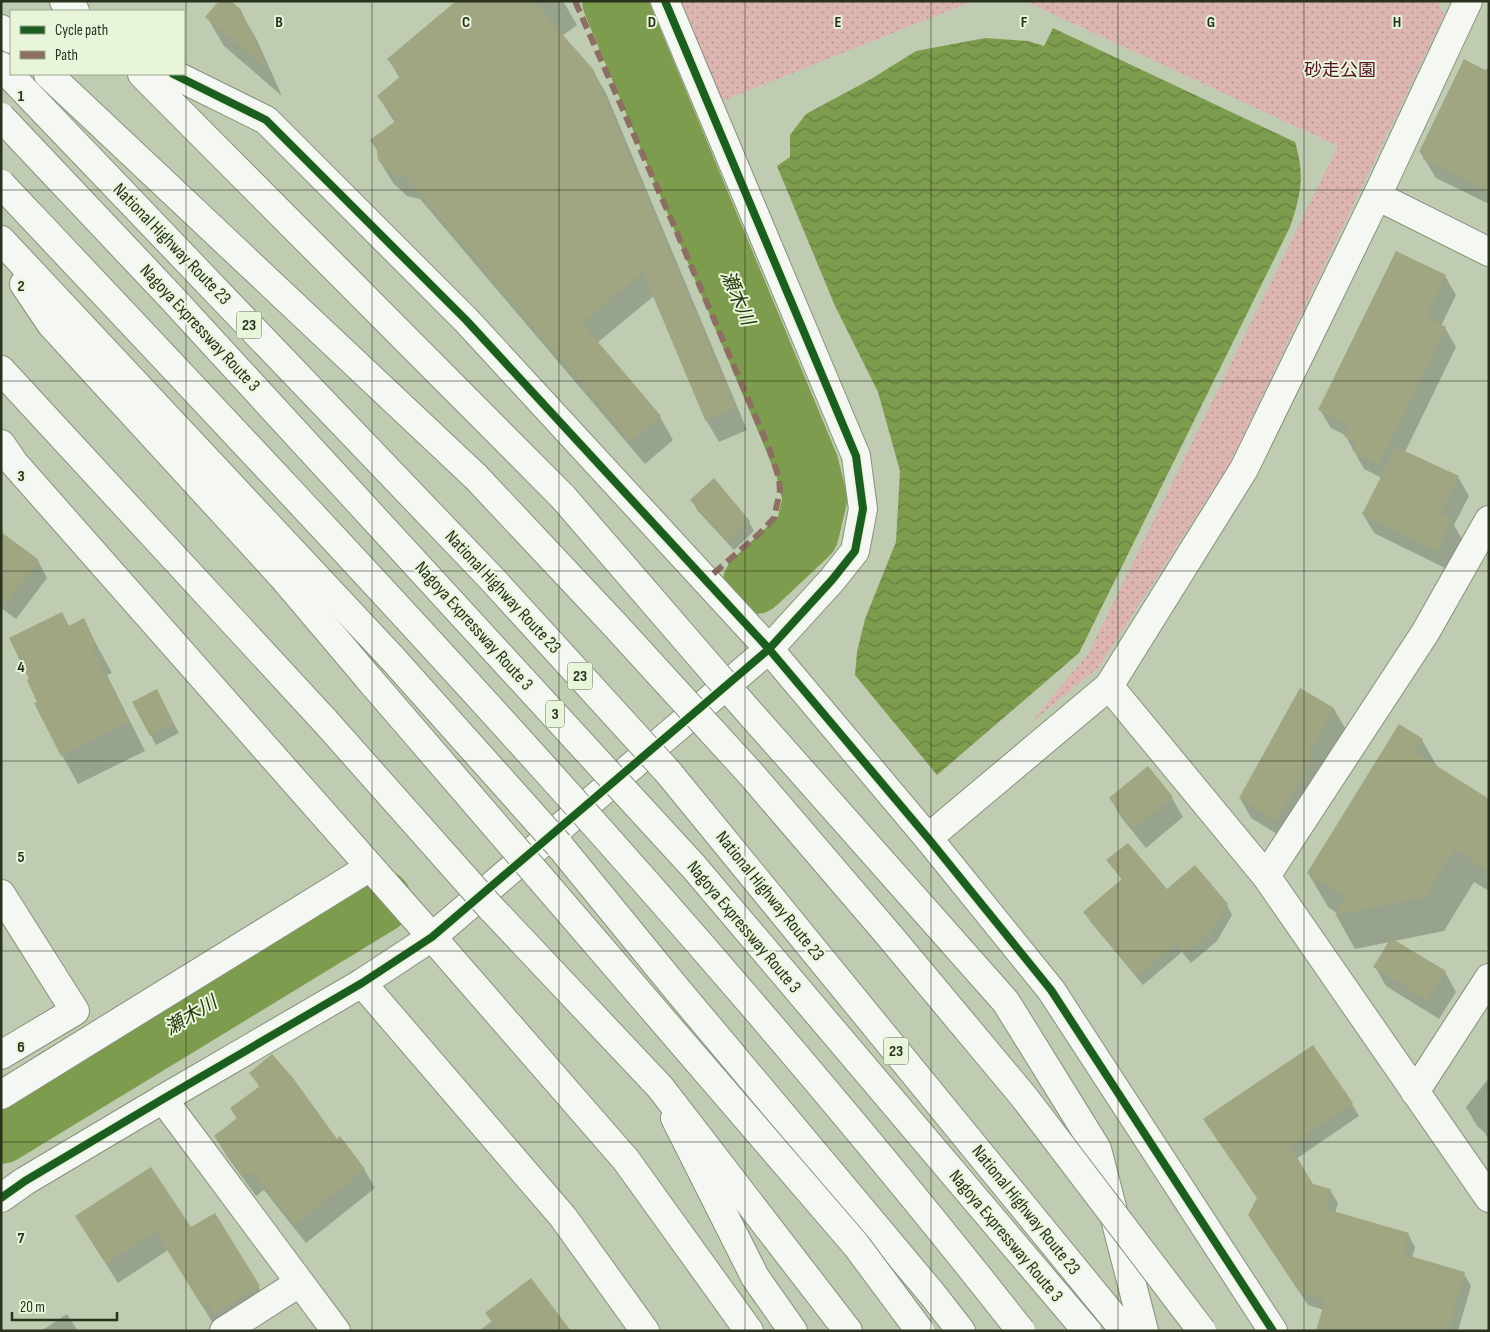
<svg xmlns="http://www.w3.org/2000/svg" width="1490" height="1332" viewBox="0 0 1490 1332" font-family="'Sofia Sans Condensed','Noto Sans JP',sans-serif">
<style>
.park{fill:url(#park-dots)}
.water{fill:url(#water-waves)}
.shadow{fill:#0003}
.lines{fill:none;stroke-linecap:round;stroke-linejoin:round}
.river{stroke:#7d9c4d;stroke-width:64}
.building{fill:#a0a582}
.street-casing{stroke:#87927c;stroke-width:30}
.highway-casing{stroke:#87927c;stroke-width:30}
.street{stroke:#f5f7f3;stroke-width:28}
.highway{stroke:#f5f7f3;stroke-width:28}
.highway-bridge-casing{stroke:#87927c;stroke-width:30;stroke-linecap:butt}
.highway-bridge{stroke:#f5f7f3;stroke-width:28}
.quiet{stroke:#8d6e63;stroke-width:6;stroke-dasharray:12 6;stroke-linecap:butt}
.cycleway-casing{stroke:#e8f5db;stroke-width:11}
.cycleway{stroke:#1b5e20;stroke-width:8}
.grid{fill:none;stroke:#28321d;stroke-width:1;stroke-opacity:0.55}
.labels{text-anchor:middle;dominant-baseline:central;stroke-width:4;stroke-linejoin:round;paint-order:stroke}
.shield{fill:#e8f5db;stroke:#626c56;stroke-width:1}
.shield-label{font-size:16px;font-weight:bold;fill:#28321d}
.park-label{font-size:18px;fill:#541024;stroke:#e8f5db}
.street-label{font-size:18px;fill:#28321d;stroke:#e8f5db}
.water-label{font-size:19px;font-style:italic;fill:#27370f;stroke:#e8f5db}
.grid-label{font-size:16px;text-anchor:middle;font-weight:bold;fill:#28321d;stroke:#e8f5db;stroke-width:4;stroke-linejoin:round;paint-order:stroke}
</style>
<defs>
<pattern id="park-dots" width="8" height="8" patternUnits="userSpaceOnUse" patternTransform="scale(1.25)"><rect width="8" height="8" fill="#ddb5b0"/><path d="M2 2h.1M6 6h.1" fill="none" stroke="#b3948f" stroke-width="1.8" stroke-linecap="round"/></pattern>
<pattern id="water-waves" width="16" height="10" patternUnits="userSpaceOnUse" patternTransform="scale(1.25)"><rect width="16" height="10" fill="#7d9c4d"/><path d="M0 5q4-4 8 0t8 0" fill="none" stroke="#66803f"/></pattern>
</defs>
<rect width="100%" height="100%" fill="#bfccb1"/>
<!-- park -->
<g class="park">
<polygon points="681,1 973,1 722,101"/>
<polygon points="1025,1 1437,1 1444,15 1230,463 1099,667 1029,724 1088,654 1338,146"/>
</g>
<!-- water -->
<path class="water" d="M 1053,28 L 1295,142 C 1305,175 1301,195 1290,227 L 1079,653 L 937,775 L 855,675 L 857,652 L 865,619 L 896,542 L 900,471 L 878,392 L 835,306 L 777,166 L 790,157 L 790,135 L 806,114 L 871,79 L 916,51 L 985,38 L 1028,41 L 1044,46 Z"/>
<!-- shadow -->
<g class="shadow">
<polygon points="457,1 563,1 577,25 562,36 592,69 606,93 747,430 719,442 706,420 654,296 597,343 660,417 673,440 645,464 420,199 407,196 393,183 379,160 379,153 372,141 395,123 378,96 400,79 389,60"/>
<polygon points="240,11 257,40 282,96 224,46 207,17"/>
<polygon points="1488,67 1489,68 1489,204 1436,178 1420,152"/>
<polygon points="1445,276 1456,295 1441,326 1445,328 1456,347 1405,452 1458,477 1469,496 1454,525 1462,539 1447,569 1374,533 1363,514 1382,478 1364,469 1345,435 1331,428 1320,410"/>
<polygon points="692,500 749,522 754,531 734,550 697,510"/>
<polygon points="38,561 47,578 16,619 1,608"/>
<polygon points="83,620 112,673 107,675 145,751 78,784 62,755 39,702 69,627"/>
<polygon points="1301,690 1334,709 1345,728 1320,772 1287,840 1251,818 1240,798"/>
<polygon points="161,700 179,733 156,745 134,703"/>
<polygon points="1422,740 1438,768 1489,801 1489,891 1474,882 1444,931 1394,941 1445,972 1456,992 1439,1019 1386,986 1375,967 1390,942 1355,949 1336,915 1337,913 1328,907 1308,873"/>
<polygon points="1148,768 1172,798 1183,817 1146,848 1121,817 1110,798"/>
<polygon points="1108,860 1166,891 1227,905 1232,915 1217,941 1191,963 1182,952 1143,985 1090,921 1085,912 1122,880"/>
<polygon points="251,1073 336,1141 364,1169 375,1188 306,1243 264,1190 256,1196 226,1155 215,1136 238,1120 231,1109 260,1088"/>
<polygon points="1489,1078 1489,1140 1484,1132 1477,1126 1466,1107"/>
<polygon points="1352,1104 1359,1116 1296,1159 1312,1185 1330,1190 1338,1203 1335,1213 1408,1234 1415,1247 1412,1258 1464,1274 1471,1286 1458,1331 1318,1331 1324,1310 1308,1305 1257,1228 1258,1199 1212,1132"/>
<polygon points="214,1214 270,1306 214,1325 168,1250 118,1283 76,1217 191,1229"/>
<polygon points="67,1314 78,1331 41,1331"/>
<polygon points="492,1321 569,1331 479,1331"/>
</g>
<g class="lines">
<!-- river -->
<g class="river">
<polyline points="614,1 807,466 815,499 807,533 755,582"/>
<polyline points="1,1132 380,901"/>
</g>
</g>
<!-- building -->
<g class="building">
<polygon points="219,1 231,1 241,10 268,70 205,17"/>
<polygon points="456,1 533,1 593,69 735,407 705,420 643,272 582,323 661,416 631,442 405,176 392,174 378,160 377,150 370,140 397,120 377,96 401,76 387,59"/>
<polygon points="1464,59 1489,72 1489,191 1423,159 1425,155 1419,152"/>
<polygon points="1396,251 1446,275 1426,317 1446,327 1379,465 1352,450 1356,442 1344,436 1349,425 1318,410"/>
<polygon points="1396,447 1459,476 1441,513 1452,519 1437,552 1362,514"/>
<polygon points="714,478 750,521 728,541 690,500"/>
<polygon points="1,532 39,560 1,610"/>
<polygon points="62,612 69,626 84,618 96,644 91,646 129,722 61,756 34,703 37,702 27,680 29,679 9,638"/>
<polygon points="1300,688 1334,708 1308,754 1313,758 1276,821 1239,798"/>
<polygon points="157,689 174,724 150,736 132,702"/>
<polygon points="1399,724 1423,739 1415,752 1489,799 1489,871 1454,849 1425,897 1335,915 1345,896 1307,873"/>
<polygon points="1148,766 1173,797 1134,829 1109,798"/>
<polygon points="1128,843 1167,889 1195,865 1228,904 1212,931 1185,954 1176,943 1137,976 1083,912 1122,879 1106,860"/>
<polygon points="1391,938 1446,971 1427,1000 1373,967"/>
<polygon points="1313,1045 1353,1103 1290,1146 1313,1184 1331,1189 1326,1209 1409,1233 1403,1254 1465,1272 1448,1331 1316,1331 1325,1300 1300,1293 1248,1215 1257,1198 1203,1119"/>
<polygon points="272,1054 293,1078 337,1139 340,1136 365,1169 295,1225 252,1172 244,1178 214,1136 237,1118 230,1108 260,1086 249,1073"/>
<polygon points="151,1167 191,1227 215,1213 260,1286 214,1314 207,1303 202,1306 156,1232 106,1264 75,1216"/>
<polygon points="531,1278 571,1331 499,1331 485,1313"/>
</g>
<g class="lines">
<!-- street casing -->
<g class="street-casing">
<g id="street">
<polyline points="173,74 266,120 466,320 769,649 928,838 1051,990 1273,1331"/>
<polyline points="1377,196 1489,252"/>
<polyline points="1,444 14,463 432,937 626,1160 749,1331"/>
<polyline points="1109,686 1266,876 1489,1198"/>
<polyline points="928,838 1109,686 1244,469 1377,196 1468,1"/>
<polyline points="1266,876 1425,633 1489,520"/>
<polyline points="1,894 75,1011 1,1055"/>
<polyline points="362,983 563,1217 645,1331"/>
<polyline points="1415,1092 1489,978"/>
<polyline points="1,1095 370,867"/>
<polyline points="163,1099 336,1331"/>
<polyline points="675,1118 755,1277 793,1331"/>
<polyline points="1,1198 25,1181 163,1099 362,983 432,937 769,649 832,580 855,551 863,509 856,456 665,1"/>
<polyline points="224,1331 299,1283"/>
</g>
</g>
<!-- highway casing -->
<g class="highway-casing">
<g id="highway">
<polyline points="64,1 75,11"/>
<polyline points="1,29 11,39"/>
<polyline points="1,66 493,580"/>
<polyline points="48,74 476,477"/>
<polyline points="142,74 563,497"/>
<polyline points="1,240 393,659"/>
<polyline points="24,284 51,324 282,576 370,680"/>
<polyline points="1,370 325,721"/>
<polyline points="727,687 1006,1002 1097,1149 1144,1331"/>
<polyline points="668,772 1125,1331"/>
<polyline points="559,845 675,987 933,1295 961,1331"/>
<polyline points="491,908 660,1087 848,1331"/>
</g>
</g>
<!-- street -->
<use href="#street" class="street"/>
<!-- highway -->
<use href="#highway" class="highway"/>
<!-- highway-bridge casing -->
<g class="highway-bridge-casing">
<g id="highway-bridge">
<polyline points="1,117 171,297 694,867 1087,1331"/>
<path d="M 1,184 C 352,556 705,928 1021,1331"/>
<polyline points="476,477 615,625 751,774 888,934 1024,1097 1202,1331"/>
<polyline points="563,497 727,687"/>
<polyline points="493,580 668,772"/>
<polyline points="393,659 559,845"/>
<polyline points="370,680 856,1245 920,1331"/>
<polyline points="325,721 491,908"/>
</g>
</g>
<!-- highway-bridge -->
<use href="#highway-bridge" class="highway-bridge"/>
<!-- quiet -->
<polyline class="quiet" points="575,1 675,228 769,448 779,478 780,491 774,518 760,533 706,580"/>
<!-- cycleway casing -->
<g class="cycleway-casing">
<g id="cycleway">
<polyline points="173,74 266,120 466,320 769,649 928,838 1051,990 1273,1331"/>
<polyline points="1,1198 25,1181 163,1099 362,983 432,937 769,649 832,580 855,551 863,509 856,456 665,1"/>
</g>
</g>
<!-- cycleway -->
<use href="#cycleway" class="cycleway"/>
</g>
<!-- grid -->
<path class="grid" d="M 186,1 L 186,1331M 372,1 L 372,1331M 559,1 L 559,1331M 745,1 L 745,1331M 931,1 L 931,1331M 1118,1 L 1118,1331M 1304,1 L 1304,1331M 1,190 L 1489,190M 1,381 L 1489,381M 1,571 L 1489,571M 1,761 L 1489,761M 1,951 L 1489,951M 1,1142 L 1489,1142"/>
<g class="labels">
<!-- shield labels -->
<g class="shield">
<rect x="236.5" y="311.5" width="25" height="27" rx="4"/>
<rect x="567.5" y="662.5" width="25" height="27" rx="4"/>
<rect x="546" y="700.5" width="18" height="27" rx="4"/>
<rect x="883.5" y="1037.5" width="25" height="27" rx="4"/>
</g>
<g class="shield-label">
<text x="249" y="325">23</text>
<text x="580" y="676">23</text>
<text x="555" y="714">3</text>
<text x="896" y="1051">23</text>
</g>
<!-- park labels -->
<g class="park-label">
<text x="1340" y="70">砂走公園</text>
</g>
<!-- street labels -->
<g class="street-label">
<text transform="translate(172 244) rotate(46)">National Highway Route 23</text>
<text transform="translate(200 328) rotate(47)">Nagoya Expressway Route 3</text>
<text transform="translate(503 592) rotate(47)">National Highway Route 23</text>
<text transform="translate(474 626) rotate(48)">Nagoya Expressway Route 3</text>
<text transform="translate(770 896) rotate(51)">National Highway Route 23</text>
<text transform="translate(744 927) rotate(50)">Nagoya Expressway Route 3</text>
<text transform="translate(1026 1210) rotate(51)">National Highway Route 23</text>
<text transform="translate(1006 1236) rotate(50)">Nagoya Expressway Route 3</text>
</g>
<!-- water labels -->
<g class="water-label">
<text transform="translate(737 298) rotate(67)">瀬木川</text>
<text transform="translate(191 1016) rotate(-31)">瀬木川</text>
</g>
</g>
<g class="grid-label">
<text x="279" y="27">B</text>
<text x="466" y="27">C</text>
<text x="652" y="27">D</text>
<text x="838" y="27">E</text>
<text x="1024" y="27">F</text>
<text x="1211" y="27">G</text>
<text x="1397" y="27">H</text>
<text x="21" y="101">1</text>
<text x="21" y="291">2</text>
<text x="21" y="481">3</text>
<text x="21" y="672">4</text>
<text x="21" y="862">5</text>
<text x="21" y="1052">6</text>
<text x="21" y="1243">7</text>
</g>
<!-- border -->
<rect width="1490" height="1332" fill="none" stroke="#28321d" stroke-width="5"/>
<!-- legend -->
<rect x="10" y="10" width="175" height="65" fill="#e8f5db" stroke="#9ba78f"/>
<rect x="20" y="26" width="25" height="8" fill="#1b5e20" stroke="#9ba78f"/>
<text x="55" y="35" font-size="15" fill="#28321d">Cycle path</text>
<rect x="20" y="51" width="25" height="8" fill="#8d6e63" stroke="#9ba78f"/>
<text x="55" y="60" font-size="15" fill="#28321d">Path</text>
<!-- scale -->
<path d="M12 1312v8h105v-8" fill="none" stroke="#28321d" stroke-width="2.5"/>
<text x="20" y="1312" font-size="15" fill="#28321d" stroke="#e8f5db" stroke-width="4" paint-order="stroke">20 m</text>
</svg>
